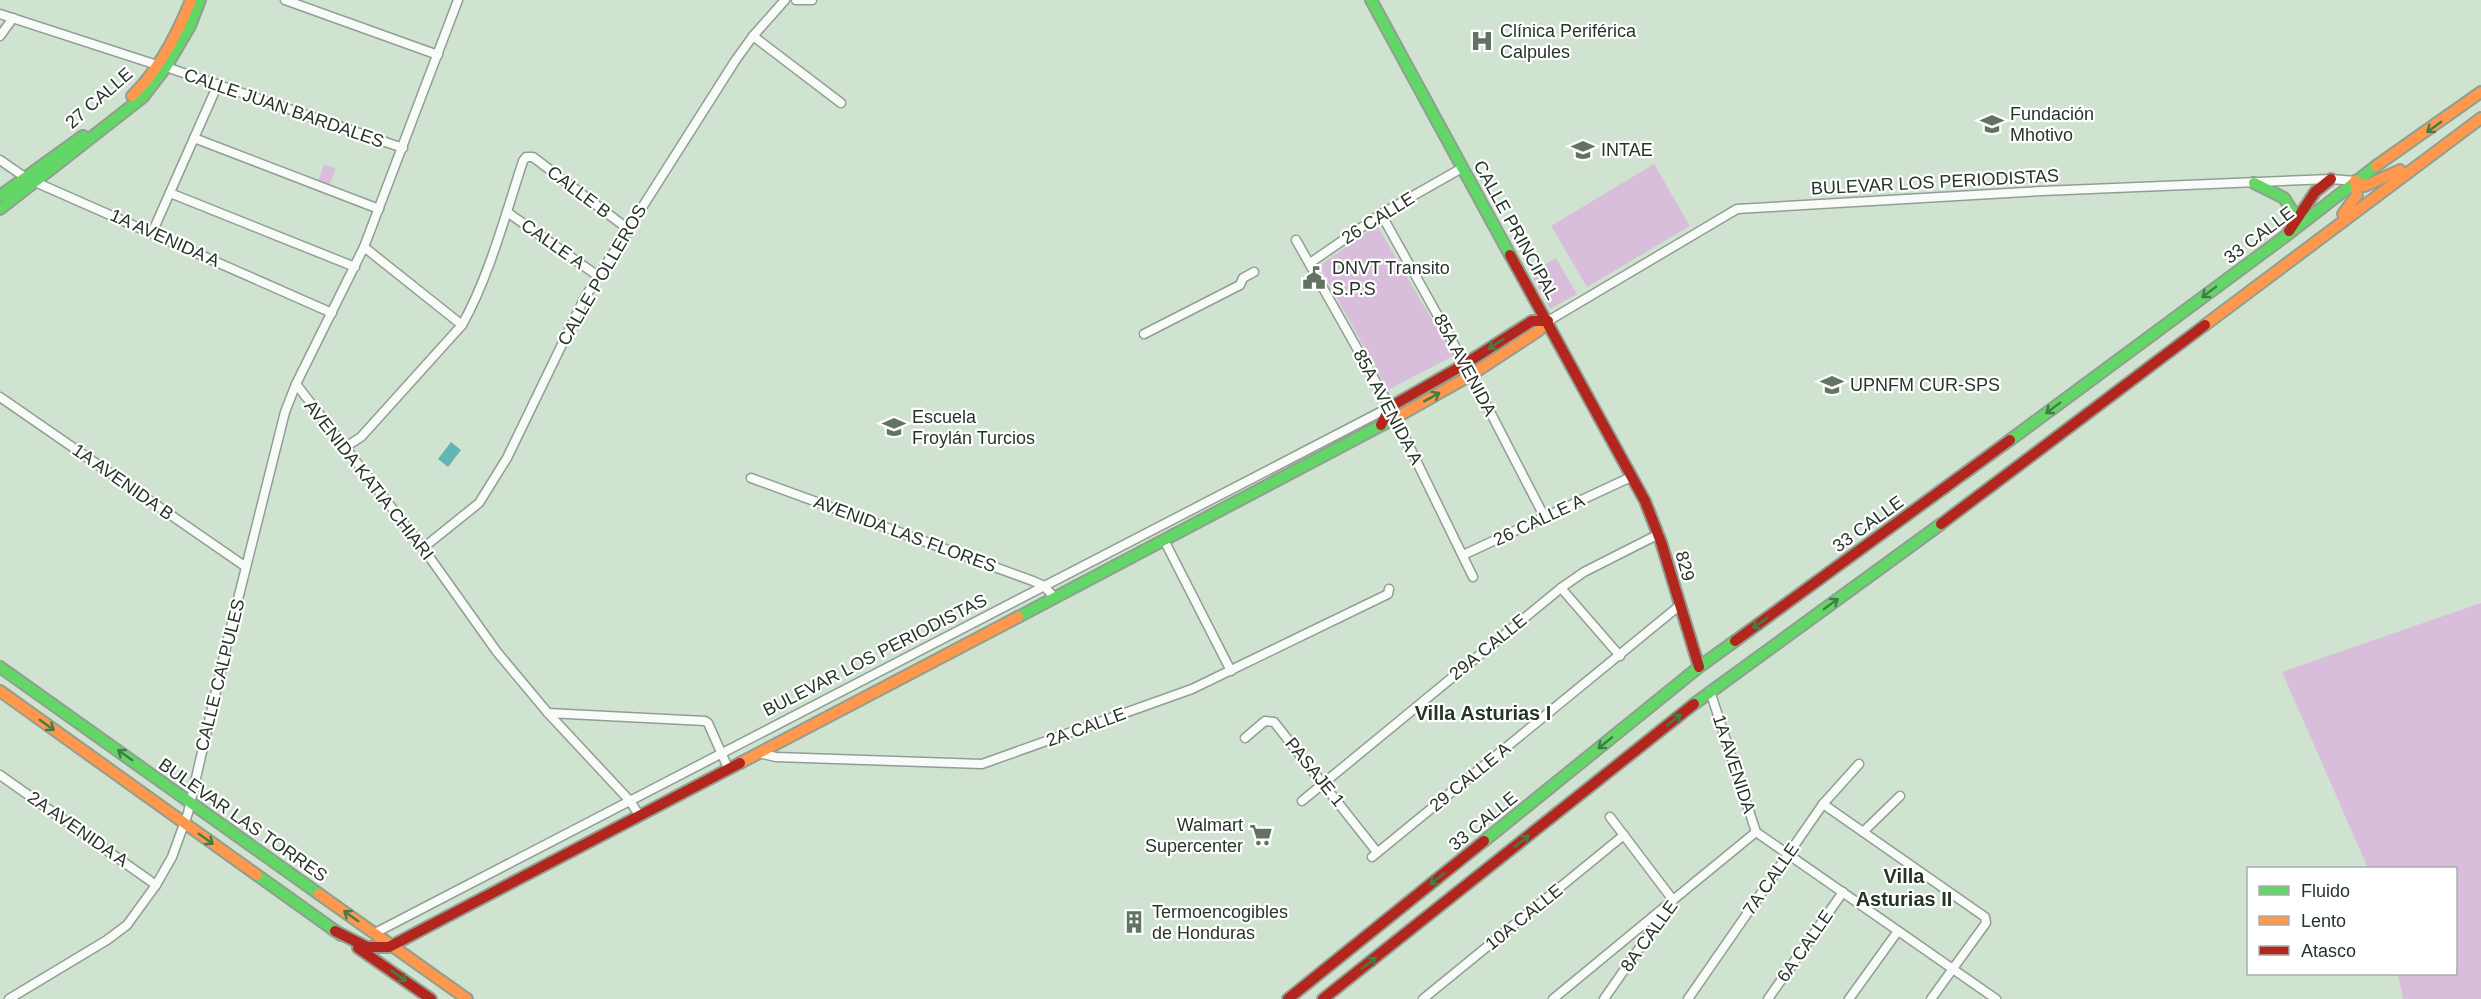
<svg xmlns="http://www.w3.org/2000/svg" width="2481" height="999" viewBox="0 0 2481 999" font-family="Helvetica,sans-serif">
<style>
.green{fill:#d9bedb}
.water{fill:#64b3b5}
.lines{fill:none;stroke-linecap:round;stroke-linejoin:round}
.street-casing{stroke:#909f91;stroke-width:11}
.fast-casing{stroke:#909f91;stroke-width:14}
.slow-casing{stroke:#909f91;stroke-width:14}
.jam-casing{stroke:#909f91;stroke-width:14}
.street{stroke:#f8fbf8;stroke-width:8}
.fast{stroke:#63d668;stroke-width:10}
.slow{stroke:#ff974d;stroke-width:10}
.jam{stroke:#b3261e;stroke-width:10}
.oneway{stroke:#427d45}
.labels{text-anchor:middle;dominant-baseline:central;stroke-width:4.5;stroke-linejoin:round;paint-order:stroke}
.poi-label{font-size:18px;fill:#273528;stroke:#fff;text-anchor:start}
.street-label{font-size:18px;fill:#273528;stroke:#fff}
.neighbourhood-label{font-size:20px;font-weight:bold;fill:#273528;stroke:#fff}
</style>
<rect width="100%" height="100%" fill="#cfe3d0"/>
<!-- green -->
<g class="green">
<polygon points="1654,164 1690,226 1587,287 1551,226"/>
<polygon points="324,165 336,168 330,184 333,187 316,186"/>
<polygon points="1377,225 1453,356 1388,390 1319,266"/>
<polygon points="1556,258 1577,294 1550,309 1530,273"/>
<polygon points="2481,603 2481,999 2403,999 2398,974 2456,974 2456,868 2368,868 2282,672"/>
</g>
<!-- water -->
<polygon class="water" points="451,442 461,450 448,467 438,459"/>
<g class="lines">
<!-- street casing -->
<g class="street-casing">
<g id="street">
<polyline points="285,0 438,55"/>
<polyline points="796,0 812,0"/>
<polyline points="0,14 157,65"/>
<polyline points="0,36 13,18"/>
<polyline points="753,36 841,103"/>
<polyline points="166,67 403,148"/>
<polyline points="194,138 379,209"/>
<polyline points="0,160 26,178 332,313"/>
<polyline points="170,193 355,267"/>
<polyline points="507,212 598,276"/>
<polyline points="1381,214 1471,375 1545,518"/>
<polyline points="152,233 218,84"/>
<polyline points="1296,240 1390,407 1473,577"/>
<polyline points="364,247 462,325"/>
<polyline points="1310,263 1381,214 1462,168"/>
<polyline points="1548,321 1737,209 2042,191 2331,179 2355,181"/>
<polyline points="1144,334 1240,285 1243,278 1254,272"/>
<polyline points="296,384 423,548 497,652 548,713 630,801 639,815"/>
<polyline points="0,397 246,567"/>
<path d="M 344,448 L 361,437 L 462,325 C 489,277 506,213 523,161 L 526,157 L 533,157 L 628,229"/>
<polyline points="751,478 1033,581 1044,586 1054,597"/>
<polyline points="1164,540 1231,671"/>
<polyline points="423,548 479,503 507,458 584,299 735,61 753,36 785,0"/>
<polyline points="1463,555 1631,477"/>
<polyline points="1561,588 1620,656"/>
<polyline points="1710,691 1756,832 1996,999"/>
<polyline points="548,713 705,721 708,723 728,768"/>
<polyline points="1245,738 1265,721 1274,722 1377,852"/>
<polyline points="758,753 776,757 982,764 1192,689 1388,594 1389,589"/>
<polyline points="0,775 156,885"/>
<polyline points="1302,801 1561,588 1584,572 1659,534"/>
<polyline points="1823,804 1985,917 1986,923 1931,999"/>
<polyline points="1863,832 1900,796"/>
<polyline points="1372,857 1679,606"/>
<polyline points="375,933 1390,407"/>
<polyline points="9,999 107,940 127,925 156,885 172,857 188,813 227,643 285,412 296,384 364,247 458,0"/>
<polyline points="1423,999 1624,835"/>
<polyline points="1553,999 1673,900 1610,817"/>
<polyline points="1604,999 1673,900 1756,832"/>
<polyline points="1688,999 1823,804 1859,764"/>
<polyline points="1768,999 1843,892"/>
<polyline points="1849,999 1898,931"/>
</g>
</g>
<!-- fast casing -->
<g class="fast-casing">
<g id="fast">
<polyline points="1371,0 1510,255"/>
<polyline points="2254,183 2284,198 2296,217"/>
<polyline points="0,196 83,136"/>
<polyline points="0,209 143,97 166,67 190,26 200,0"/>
<polyline points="2010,440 2287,235 2376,166"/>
<polyline points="1018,617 1397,417"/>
<polyline points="0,667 319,894"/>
<polyline points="1694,704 1941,524"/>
<polyline points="1484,841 1699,667 1735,641"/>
<polyline points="257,875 341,935"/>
</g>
</g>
<!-- slow casing -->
<g class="slow-casing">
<g id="slow">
<path d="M 132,96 C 159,70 177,35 191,0"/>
<polyline points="2376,166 2481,92"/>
<polyline points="2355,181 2365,186 2400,170"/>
<polyline points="2343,214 2357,195 2355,181"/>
<polyline points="2205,325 2481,118"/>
<polyline points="1397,417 1471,375 1538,331 1548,321"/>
<polyline points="0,691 257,875"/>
<polyline points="740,763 1018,617"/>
<polyline points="319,894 467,999"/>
</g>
</g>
<!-- jam casing -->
<g class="jam-casing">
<g id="jam">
<polyline points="2289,231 2315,192 2331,179"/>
<polyline points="1510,255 1645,501 1661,542 1699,667"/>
<polyline points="1381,425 1390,407 1465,364 1532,321 1548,321"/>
<polyline points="1941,524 2205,325"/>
<polyline points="1735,641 2010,440"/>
<polyline points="335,931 367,947 389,947 740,763"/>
<polyline points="358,948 431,999"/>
<polyline points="1288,999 1484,841"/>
<polyline points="1323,999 1694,704"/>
</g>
</g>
<!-- street -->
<use href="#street" class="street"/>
<!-- fast -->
<use href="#fast" class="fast"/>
<!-- slow -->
<use href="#slow" class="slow"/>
<!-- jam -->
<use href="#jam" class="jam"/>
</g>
<!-- one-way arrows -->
<defs><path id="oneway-shaft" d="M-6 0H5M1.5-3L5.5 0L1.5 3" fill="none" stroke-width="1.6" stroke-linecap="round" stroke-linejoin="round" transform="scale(1.5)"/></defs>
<g class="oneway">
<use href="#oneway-shaft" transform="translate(2434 127) rotate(144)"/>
<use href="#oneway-shaft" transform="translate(2209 292) rotate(143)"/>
<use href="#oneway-shaft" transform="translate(1496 344) rotate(147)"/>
<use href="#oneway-shaft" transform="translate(1432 397) rotate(-29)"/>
<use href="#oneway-shaft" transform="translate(2053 408) rotate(143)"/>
<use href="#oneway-shaft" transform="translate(1831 604) rotate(-36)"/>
<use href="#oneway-shaft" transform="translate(1760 623) rotate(144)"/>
<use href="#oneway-shaft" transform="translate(1674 720) rotate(-38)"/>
<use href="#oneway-shaft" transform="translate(47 725) rotate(36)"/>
<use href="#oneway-shaft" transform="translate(1605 743) rotate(141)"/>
<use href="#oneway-shaft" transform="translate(125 755) rotate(-145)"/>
<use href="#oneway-shaft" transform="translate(206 839) rotate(35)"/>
<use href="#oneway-shaft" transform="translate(1522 841) rotate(-39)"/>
<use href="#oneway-shaft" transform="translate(1437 879) rotate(141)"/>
<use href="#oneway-shaft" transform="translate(351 916) rotate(-145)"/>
<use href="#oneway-shaft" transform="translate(1369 963) rotate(-39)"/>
<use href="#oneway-shaft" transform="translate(399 976) rotate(35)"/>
</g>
<!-- icons -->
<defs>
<g id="hospital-bare" transform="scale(1.8)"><path d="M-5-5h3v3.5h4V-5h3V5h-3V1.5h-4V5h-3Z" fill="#627263" stroke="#fff" stroke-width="2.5" paint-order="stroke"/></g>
<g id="school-bare" transform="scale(1.8)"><path d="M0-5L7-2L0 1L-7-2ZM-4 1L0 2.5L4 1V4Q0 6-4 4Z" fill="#627263" stroke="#fff" stroke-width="2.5" paint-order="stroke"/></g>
<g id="civic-bare" transform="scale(1.8)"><path d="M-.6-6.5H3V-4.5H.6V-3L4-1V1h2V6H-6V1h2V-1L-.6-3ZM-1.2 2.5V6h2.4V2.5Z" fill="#627263" stroke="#fff" stroke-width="2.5" paint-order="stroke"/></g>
<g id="university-bare" transform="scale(1.8)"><path d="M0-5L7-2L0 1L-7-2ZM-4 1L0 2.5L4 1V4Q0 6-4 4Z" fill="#627263" stroke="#fff" stroke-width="2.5" paint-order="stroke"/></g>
<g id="supermarket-bare" transform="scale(1.8)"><path d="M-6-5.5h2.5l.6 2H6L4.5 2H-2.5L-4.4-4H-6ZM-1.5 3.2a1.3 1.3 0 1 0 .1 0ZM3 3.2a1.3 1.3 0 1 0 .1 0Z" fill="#627263" stroke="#fff" stroke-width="2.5" paint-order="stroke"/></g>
<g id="building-bare" transform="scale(1.8)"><path d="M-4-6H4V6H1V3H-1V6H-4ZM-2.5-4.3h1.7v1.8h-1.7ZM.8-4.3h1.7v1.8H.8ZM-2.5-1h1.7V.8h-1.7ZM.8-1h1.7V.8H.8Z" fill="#627263" stroke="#fff" stroke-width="2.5" paint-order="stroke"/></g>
</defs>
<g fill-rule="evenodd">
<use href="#hospital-bare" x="1482" y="41"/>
<use href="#school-bare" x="1992" y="124"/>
<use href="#school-bare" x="1583" y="150"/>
<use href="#civic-bare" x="1314" y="278"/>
<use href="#university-bare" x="1832" y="385"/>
<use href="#school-bare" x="894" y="427"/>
<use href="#supermarket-bare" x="1261" y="835"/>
<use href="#building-bare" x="1134" y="922"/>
</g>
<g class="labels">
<!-- poi labels -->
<g class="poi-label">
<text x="1500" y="31">Clínica Periférica<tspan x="1500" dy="21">Calpules</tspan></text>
<text x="2010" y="114">Fundación<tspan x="2010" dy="21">Mhotivo</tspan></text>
<text x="1601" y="150">INTAE</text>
<text x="1332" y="268">DNVT Transito<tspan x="1332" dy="21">S.P.S</tspan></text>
<text x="1850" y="385">UPNFM CUR-SPS</text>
<text x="912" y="417">Escuela<tspan x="912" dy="21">Froylán Turcios</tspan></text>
<text x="1243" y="825" text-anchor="end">Walmart<tspan x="1243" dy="21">Supercenter</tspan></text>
<text x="1152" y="912">Termoencogibles<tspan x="1152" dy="21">de Honduras</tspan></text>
</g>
<!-- street labels -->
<g class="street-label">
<text transform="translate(99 98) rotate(-41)">27 CALLE</text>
<text transform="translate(284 108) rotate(19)">CALLE JUAN BARDALES</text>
<text transform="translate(1935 182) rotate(-3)">BULEVAR LOS PERIODISTAS</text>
<text transform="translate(579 192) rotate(37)">CALLE B</text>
<text transform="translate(1378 218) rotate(-32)">26 CALLE</text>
<text transform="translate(1516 230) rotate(61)">CALLE PRINCIPAL</text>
<text transform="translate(2259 235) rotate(-37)">33 CALLE</text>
<text transform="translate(165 238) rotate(24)">1A AVENIDA A</text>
<text transform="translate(553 244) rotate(35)">CALLE A</text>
<text transform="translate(602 275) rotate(-60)">CALLE POLLEROS</text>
<text transform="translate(1465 365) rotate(62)">85A AVENIDA</text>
<text transform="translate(1388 407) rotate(62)">85A AVENIDA A</text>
<text transform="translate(369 480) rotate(52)">AVENIDA KATIA CHIARI</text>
<text transform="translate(123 482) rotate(35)">1A AVENIDA B</text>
<text transform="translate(1539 520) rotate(-25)">26 CALLE A</text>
<text transform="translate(1868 524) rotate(-36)">33 CALLE</text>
<text transform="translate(905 534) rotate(20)">AVENIDA LAS FLORES</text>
<text transform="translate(1685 566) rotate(75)">829</text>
<text transform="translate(1488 647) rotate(-39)">29A CALLE</text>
<text transform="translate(875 655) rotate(-27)">BULEVAR LOS PERIODISTAS</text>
<text transform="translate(220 675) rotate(-76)">CALLE CALPULES</text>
<text transform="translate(1086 727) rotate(-20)">2A CALLE</text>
<text transform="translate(1734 764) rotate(72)">1A AVENIDA</text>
<text transform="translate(1315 772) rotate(51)">PASAJE 1</text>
<text transform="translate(1470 777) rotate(-39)">29 CALLE A</text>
<text transform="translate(243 820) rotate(35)">BULEVAR LAS TORRES</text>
<text transform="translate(1483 821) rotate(-39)">33 CALLE</text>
<text transform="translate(78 829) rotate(35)">2A AVENIDA A</text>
<text transform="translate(1771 879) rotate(-55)">7A CALLE</text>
<text transform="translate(1524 917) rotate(-39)">10A CALLE</text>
<text transform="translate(1649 936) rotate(-54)">8A CALLE</text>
<text transform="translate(1805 946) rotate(-55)">6A CALLE</text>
</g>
<!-- neighbourhood labels -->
<g class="neighbourhood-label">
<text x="1483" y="713">Villa Asturias I</text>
<text x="1904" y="876">Villa<tspan x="1904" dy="23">Asturias II</tspan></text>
</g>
</g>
<!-- legend -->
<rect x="2247" y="867" width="210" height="108" fill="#ffffff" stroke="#a9aea9" stroke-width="1.5"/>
<rect x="2259" y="886" width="30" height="9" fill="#63d668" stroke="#a9aea9" stroke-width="1.5"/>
<text x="2301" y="897" font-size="18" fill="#273528">Fluido</text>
<rect x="2259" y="916" width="30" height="9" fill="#ff974d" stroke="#a9aea9" stroke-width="1.5"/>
<text x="2301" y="927" font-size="18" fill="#273528">Lento</text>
<rect x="2259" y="946" width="30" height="9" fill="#b3261e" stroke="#a9aea9" stroke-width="1.5"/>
<text x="2301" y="957" font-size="18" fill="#273528">Atasco</text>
</svg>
